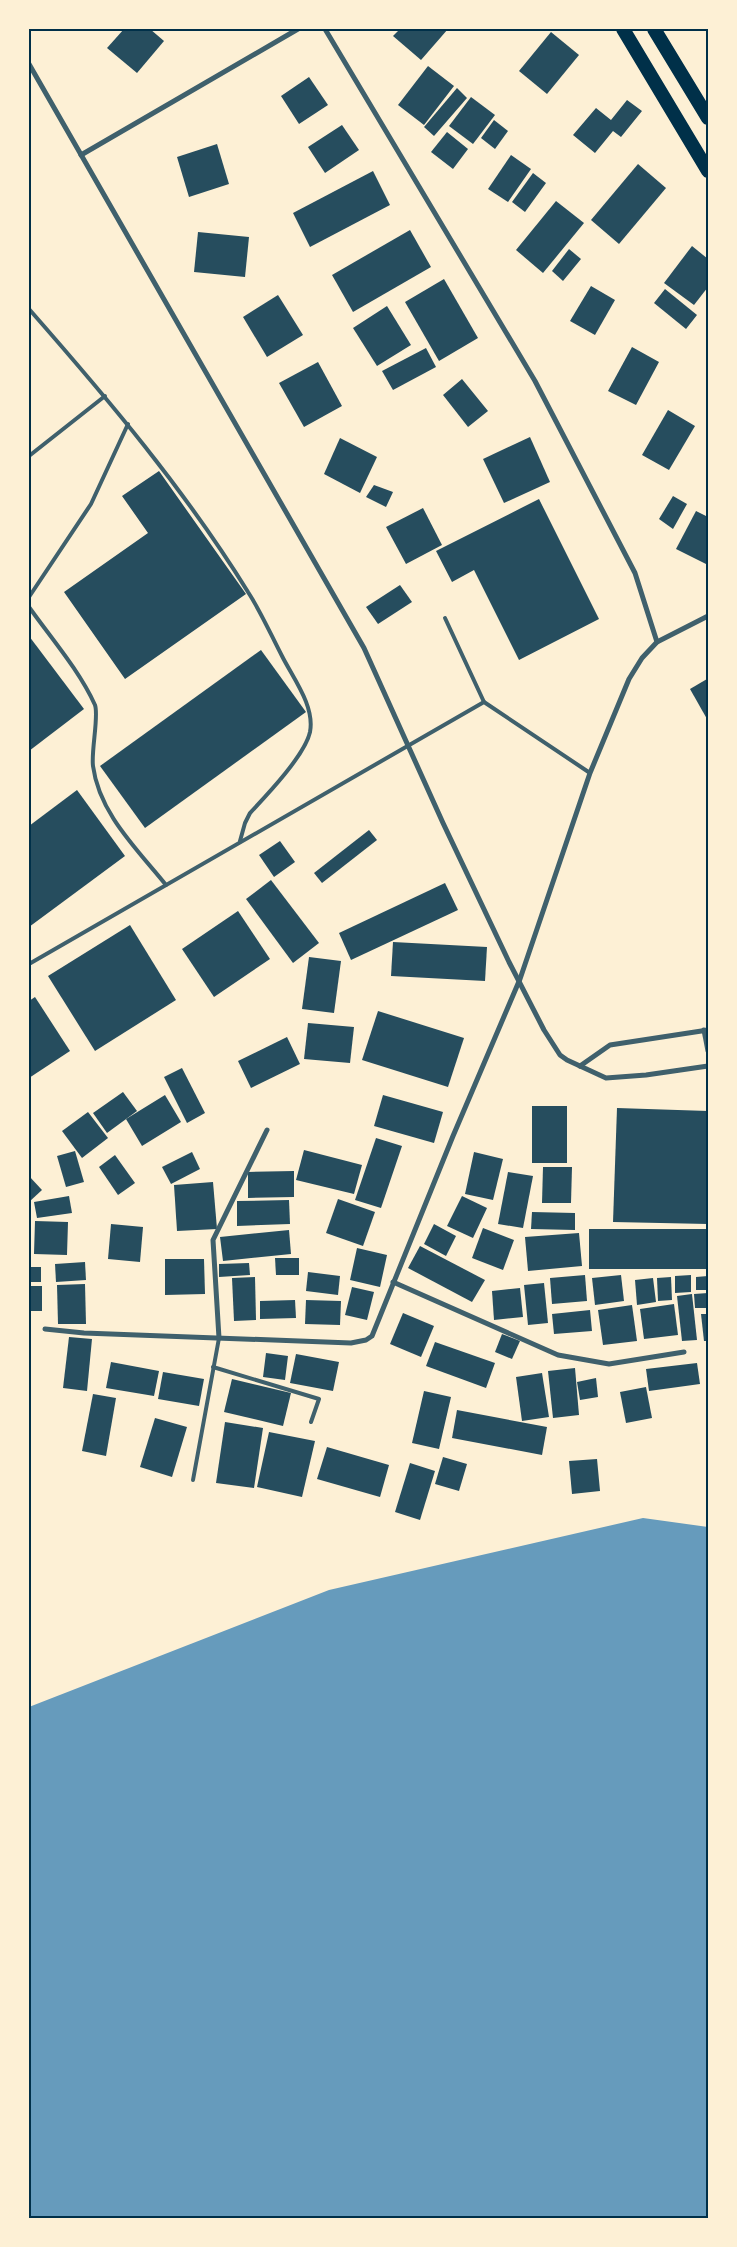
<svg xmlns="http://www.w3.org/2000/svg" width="737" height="2247" viewBox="0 0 737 2247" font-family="'IBM Plex Sans',sans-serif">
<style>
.water{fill:#669bbc}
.building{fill:#264d5e}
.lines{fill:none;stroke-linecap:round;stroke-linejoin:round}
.service{stroke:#3f606c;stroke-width:4}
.minor{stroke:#3f606c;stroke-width:5}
.trunk{stroke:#003049;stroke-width:14}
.neatline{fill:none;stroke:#003049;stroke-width:2}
</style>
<rect width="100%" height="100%" fill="#fdf0d5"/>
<!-- water -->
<polygon class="water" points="643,1518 708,1527 708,2218 29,2218 29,1707 329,1590"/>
<!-- building -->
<g class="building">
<polygon points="124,29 150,29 164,41 137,73 107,48"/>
<polygon points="400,29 448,29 421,60 393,36"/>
<polygon points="551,32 579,55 547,94 519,71"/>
<polygon points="428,66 454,86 424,125 398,105"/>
<polygon points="309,77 328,105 299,124 281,96"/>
<polygon points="457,88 467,98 434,136 424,127"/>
<polygon points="471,97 495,115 473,144 449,126"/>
<polygon points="627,100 642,111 621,137 613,131 595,153 573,135 596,108 611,120"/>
<polygon points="494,120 508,131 495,149 481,138"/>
<polygon points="342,125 359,150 325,173 308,147"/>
<polygon points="447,132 468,149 453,169 431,152"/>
<polygon points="217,144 229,184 189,197 177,157"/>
<polygon points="511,155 531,169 508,202 488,189"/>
<polygon points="638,164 666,188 619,244 591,220"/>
<polygon points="373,171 390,205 310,247 293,213"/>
<polygon points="533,173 546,183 525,212 512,202"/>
<polygon points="556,201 584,223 543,273 516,250"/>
<polygon points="410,230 431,267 353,312 332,275"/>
<polygon points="198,232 249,237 245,277 194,272"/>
<polygon points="692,246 708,259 708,287 694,305 664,283"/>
<polygon points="569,249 581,259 563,281 552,271"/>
<polygon points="444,279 478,338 439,361 405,302"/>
<polygon points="591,286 615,300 595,335 570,321"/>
<polygon points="665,289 697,315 686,329 654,303"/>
<polygon points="278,295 303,335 267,357 243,317"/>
<polygon points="387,306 411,345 377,366 353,328"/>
<polygon points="632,347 659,362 636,405 608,391"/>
<polygon points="426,348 436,367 393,390 382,371"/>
<polygon points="318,362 342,406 304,427 279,383"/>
<polygon points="462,379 488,411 468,427 443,395"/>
<polygon points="668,410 695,426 669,470 642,455"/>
<polygon points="530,437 550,482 504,503 483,459"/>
<polygon points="340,438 377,457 360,493 324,474"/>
<polygon points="159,471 246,594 125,679 64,592 148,533 122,496"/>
<polygon points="374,485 393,492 386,507 366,497"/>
<polygon points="673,496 687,504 673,529 659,519"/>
<polygon points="539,499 599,619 519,660 474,570 452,582 436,551"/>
<polygon points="423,508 442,545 406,564 386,527"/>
<polygon points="696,511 708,517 708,565 676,549"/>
<polygon points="400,585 412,602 378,624 366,607"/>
<polygon points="29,636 84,709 29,751"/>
<polygon points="261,650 306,712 145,828 100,766"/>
<polygon points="707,679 708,718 707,719 690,689"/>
<polygon points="77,790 125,856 29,927 29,826"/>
<polygon points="369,830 377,840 322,883 314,873"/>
<polygon points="280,841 295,862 274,877 259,855"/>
<polygon points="271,880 319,943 293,963 246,899"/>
<polygon points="445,883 458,910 351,960 339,933"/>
<polygon points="238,911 270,959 214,997 182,949"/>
<polygon points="130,925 176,1000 95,1051 48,976"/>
<polygon points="393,942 487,947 485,981 391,976"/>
<polygon points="309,957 341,961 334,1013 302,1009"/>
<polygon points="35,997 70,1051 29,1078 29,1001"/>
<polygon points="378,1011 464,1038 448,1087 362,1060"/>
<polygon points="308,1023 354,1027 350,1063 304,1059"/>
<polygon points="287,1037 300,1064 251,1088 238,1061"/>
<polygon points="182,1068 205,1113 187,1123 164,1077"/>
<polygon points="123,1092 137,1111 107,1133 93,1113"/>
<polygon points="165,1095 181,1122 142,1146 126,1119"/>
<polygon points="383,1095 443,1112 434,1143 374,1126"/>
<rect x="532" y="1106" width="35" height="57"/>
<polygon points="617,1108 708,1111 708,1224 613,1222"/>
<polygon points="88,1112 108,1138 82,1158 62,1131"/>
<polygon points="376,1138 402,1146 381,1208 355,1200"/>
<polygon points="304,1150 362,1165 354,1194 296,1180"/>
<polygon points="75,1151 84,1182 66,1187 57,1156"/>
<polygon points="192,1152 200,1169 171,1184 162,1167"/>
<polygon points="474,1152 503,1159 493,1200 465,1194"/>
<polygon points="115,1155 135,1183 118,1195 99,1167"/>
<polygon points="543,1167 572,1167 571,1203 542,1203"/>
<polygon points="294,1171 294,1197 248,1198 248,1172"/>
<polygon points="508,1172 533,1176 523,1228 498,1224"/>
<polygon points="29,1176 42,1190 29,1202"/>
<polygon points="213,1182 217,1229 177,1231 174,1185"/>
<polygon points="69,1196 72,1213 37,1218 34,1202"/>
<polygon points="462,1196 487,1208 473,1238 447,1226"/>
<polygon points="338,1199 375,1212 363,1246 326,1233"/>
<polygon points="289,1200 290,1224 237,1226 237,1201"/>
<polygon points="532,1212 575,1213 575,1230 531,1229"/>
<polygon points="35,1221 68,1222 67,1255 34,1254"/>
<polygon points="111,1224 143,1227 140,1262 108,1259"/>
<polygon points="434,1224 456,1236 446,1256 424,1244"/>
<polygon points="483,1228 514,1240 503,1270 472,1258"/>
<rect x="589" y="1229" width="119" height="40"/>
<polygon points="289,1230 291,1254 223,1261 220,1237"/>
<polygon points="579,1233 582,1266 528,1271 525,1237"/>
<polygon points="420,1246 485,1280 472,1302 408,1268"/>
<polygon points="357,1248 387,1255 380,1287 350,1280"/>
<polygon points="275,1258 299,1258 299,1275 276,1275"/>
<polygon points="165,1259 204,1259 205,1294 165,1295"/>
<polygon points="85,1262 86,1280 56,1282 55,1264"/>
<polygon points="249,1263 250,1275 219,1277 219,1264"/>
<rect x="29" y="1267" width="12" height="15"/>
<polygon points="308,1272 340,1276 338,1295 306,1291"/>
<polygon points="585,1275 587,1301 552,1304 550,1278"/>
<polygon points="621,1275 624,1301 595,1305 592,1278"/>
<polygon points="691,1275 691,1292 675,1293 675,1276"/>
<polygon points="708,1276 708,1290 696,1290 696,1277"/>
<polygon points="255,1277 256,1320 234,1321 232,1278"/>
<polygon points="671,1277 672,1300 658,1301 657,1278"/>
<polygon points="653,1278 656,1302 637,1305 635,1280"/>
<polygon points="544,1283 548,1323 528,1325 524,1285"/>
<polygon points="85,1284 86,1324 58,1324 57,1285"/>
<rect x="29" y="1286" width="13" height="25"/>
<polygon points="352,1287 374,1292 367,1320 345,1315"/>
<polygon points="520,1288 523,1317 494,1320 492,1291"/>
<polygon points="708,1293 708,1308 695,1308 694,1294"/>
<polygon points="692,1294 697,1340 682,1341 677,1296"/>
<polygon points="295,1300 296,1318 260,1319 260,1301"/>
<polygon points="306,1300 341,1301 340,1325 305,1324"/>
<polygon points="674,1304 678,1335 644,1339 640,1309"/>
<polygon points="632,1305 637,1341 603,1345 598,1310"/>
<polygon points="590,1310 592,1331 554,1334 552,1314"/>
<polygon points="403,1313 434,1326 421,1357 390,1344"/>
<polygon points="701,1314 708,1314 708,1341 704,1341"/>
<polygon points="502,1334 520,1341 512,1359 495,1352"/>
<polygon points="69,1337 92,1339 87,1391 63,1388"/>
<polygon points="435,1342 495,1363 486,1388 426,1366"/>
<polygon points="266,1353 288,1356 285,1380 263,1377"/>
<polygon points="296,1354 339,1362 333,1391 290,1383"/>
<polygon points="111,1362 159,1371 154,1396 106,1388"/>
<polygon points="697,1363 700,1384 649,1391 646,1369"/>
<polygon points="575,1368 579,1415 553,1418 548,1371"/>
<polygon points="163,1372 204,1379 199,1406 158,1399"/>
<polygon points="542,1373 549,1417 522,1421 516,1377"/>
<polygon points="596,1378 598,1397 580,1400 577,1382"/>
<polygon points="232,1379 291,1393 283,1426 224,1412"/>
<polygon points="646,1387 652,1418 626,1423 620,1392"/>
<polygon points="424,1391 451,1397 439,1449 412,1443"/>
<polygon points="93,1394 116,1398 106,1456 82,1451"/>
<polygon points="457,1410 547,1427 542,1455 452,1438"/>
<polygon points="155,1418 187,1427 172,1477 140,1467"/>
<polygon points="225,1422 263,1428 254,1488 216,1483"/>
<polygon points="269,1432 315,1441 302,1497 257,1487"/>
<polygon points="327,1447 389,1465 380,1497 317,1479"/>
<polygon points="443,1457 467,1464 459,1491 435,1484"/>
<polygon points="597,1459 600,1491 572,1494 569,1461"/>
<polygon points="410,1463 435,1471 420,1520 395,1512"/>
</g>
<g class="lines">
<!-- service -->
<g class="service">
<path d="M 29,309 C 108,399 185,490 248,592 C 261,612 271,635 282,656 C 293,678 315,706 310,732 C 305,755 267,795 250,813 L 245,823 L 240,841"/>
<polyline points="29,456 105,396"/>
<polyline points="29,597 91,504 128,424"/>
<path d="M 29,607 C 51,638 79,670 95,705 C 99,716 91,751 93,766 C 99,813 137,849 166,885"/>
<polyline points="445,618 484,702"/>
<polyline points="29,964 484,702 590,773"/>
<polyline points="213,1367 319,1399 311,1422"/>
<polyline points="193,1480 219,1338"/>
</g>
<!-- minor -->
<g class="minor">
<polyline points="325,29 535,381 635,573 657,642"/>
<polyline points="29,64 364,648 443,823 509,962 544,1030 560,1055 567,1060 606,1078 646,1075 708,1066"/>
<polyline points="81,155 298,29"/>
<polyline points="704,1030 708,1051"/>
<polyline points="580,1066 610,1045 708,1030"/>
<polyline points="393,1282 558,1355 609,1364 684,1352"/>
<polyline points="45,1329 84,1333 351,1343 366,1340 372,1336 453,1136 520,979 590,773 629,679 642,658 657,642 708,616"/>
<polyline points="219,1338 213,1240 267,1130"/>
</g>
<!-- trunk -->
<g class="trunk">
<polyline points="623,29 708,171"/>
<polyline points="654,29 708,118"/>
</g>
</g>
<!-- border -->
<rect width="737" height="2247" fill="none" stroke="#fdf0d5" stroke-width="60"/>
<rect x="30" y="30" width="677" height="2187" class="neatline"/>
</svg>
